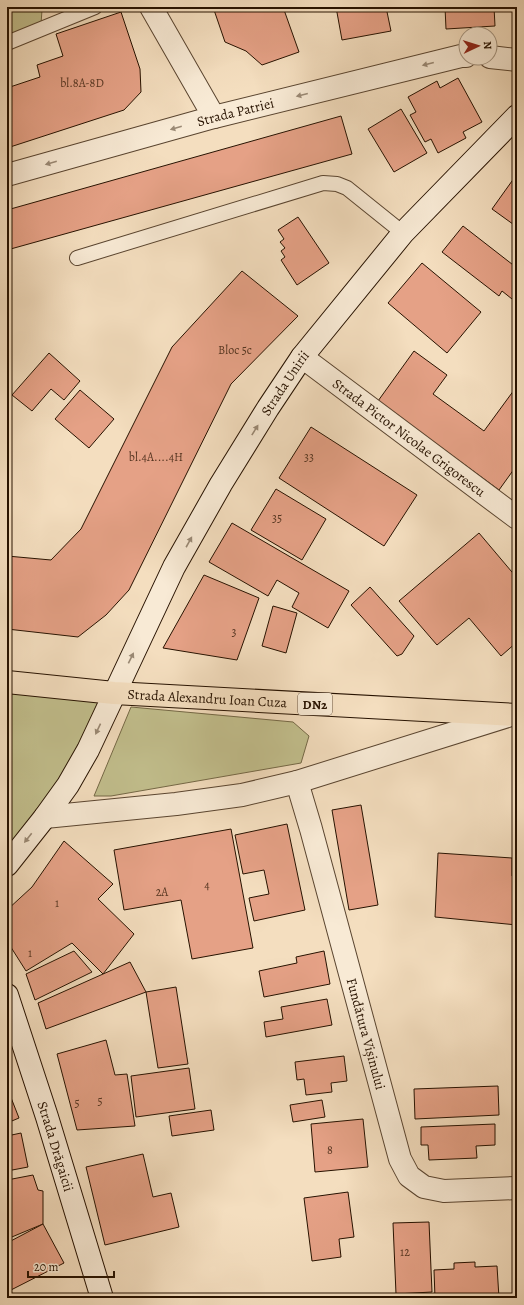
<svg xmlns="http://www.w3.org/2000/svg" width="524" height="1305" viewBox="0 0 524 1305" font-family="Alegreya,serif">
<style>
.green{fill:#c2bf8d;stroke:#746846}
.building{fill:#e5a186;stroke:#271200}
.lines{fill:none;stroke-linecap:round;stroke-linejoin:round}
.lane-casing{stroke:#5a4530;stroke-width:16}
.street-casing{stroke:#5a4530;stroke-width:24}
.secondary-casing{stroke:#271200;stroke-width:24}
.primary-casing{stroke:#271200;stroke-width:24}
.lane{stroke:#f8ead5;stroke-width:14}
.street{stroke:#f8ead5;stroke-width:22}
.secondary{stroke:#f8ead5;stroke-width:22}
.primary{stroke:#f4debf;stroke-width:22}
.oneway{fill:#9a8975}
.labels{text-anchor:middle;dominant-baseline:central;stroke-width:4;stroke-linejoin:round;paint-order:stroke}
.number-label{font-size:12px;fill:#563622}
.shield{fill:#f8ead5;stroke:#665340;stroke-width:1}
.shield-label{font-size:13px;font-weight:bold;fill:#271200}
.street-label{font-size:14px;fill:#271200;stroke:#f8ead5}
</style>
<rect width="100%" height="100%" fill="#f4debf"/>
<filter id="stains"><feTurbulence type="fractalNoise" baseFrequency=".005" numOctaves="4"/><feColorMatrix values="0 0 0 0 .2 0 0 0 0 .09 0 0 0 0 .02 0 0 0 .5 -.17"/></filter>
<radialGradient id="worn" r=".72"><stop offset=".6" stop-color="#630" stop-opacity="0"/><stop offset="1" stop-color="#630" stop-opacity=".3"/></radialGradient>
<!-- green -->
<g class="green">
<polygon points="7,7 40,7 42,10 41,24 7,43"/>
<polygon points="7,682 114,693 7,865"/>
<polygon points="131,707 293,722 309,736 301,763 111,796 94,796"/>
</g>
<!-- building -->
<g class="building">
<polygon points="213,7 283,7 299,52 262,65 246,51 225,42"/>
<polygon points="336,7 386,7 391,31 342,40"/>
<polygon points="445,7 494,7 495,26 446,29"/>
<polygon points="121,12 140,69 141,92 124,110 7,148 7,88 40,77 37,65 63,56 56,34"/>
<polygon points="458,78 482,122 463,132 466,138 438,153 431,139 425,142 410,115 416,112 408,97 437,81 440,88"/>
<polygon points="401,109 427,153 394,172 368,129"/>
<polygon points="341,116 352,154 7,250 7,210"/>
<polygon points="517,174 517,227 492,209"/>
<polygon points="298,217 329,263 297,285 281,260 285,257 281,251 285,248 280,242 284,239 278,230"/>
<polygon points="463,226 517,268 517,303 502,291 499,296 442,252"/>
<polygon points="422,263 481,312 447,353 388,303"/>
<polygon points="242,271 298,316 231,384 129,590 106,615 78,637 7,629 7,556 51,560 81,529 172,347"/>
<polygon points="414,351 447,375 433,394 484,431 517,386 517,465 499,490 378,401"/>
<polygon points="49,353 80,381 64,400 51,389 32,411 12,395"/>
<polygon points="80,390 114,419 89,448 55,419"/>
<polygon points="311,427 417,495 384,546 279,478"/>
<polygon points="276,489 326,519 302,560 251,530"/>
<polygon points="232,523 349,591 328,628 292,607 299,593 277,580 268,596 209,562"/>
<polygon points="479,533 517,578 517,642 501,656 469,618 437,645 399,601"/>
<polygon points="204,575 259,598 237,660 163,648"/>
<polygon points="370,587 414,636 402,654 397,656 351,605"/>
<polygon points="273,606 297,613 286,653 262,646"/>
<polygon points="361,805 378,905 349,910 332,810"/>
<polygon points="287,824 305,910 254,921 249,898 269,894 264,870 243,874 235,835"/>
<polygon points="231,829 253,948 192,959 181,900 124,910 114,850"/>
<polygon points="64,841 113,884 98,899 134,934 103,974 72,943 26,971 7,941 7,910 32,887"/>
<polygon points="438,853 512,858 512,876 517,877 517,925 435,917"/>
<polygon points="74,951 92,972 35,1000 26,974"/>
<polygon points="324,951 330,984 264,997 259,971 297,963 296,957"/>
<polygon points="130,962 146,992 46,1029 38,1003"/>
<polygon points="176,987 188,1064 158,1068 146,992"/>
<polygon points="327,999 332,1025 266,1037 264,1022 283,1019 281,1007"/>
<polygon points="106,1040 115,1075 127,1074 135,1126 77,1130 57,1054"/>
<polygon points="344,1056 347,1081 331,1083 332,1092 306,1095 304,1079 297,1080 295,1062"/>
<polygon points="189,1068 195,1109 136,1117 131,1076"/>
<polygon points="498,1086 499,1115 415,1119 414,1089"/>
<polygon points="7,1090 8,1090 19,1118 7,1123"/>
<polygon points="322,1100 325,1117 293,1122 290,1105"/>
<polygon points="211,1110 214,1130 172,1136 169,1116"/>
<polygon points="363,1119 368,1167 315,1172 311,1124"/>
<polygon points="495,1124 495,1145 476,1146 477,1158 429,1160 428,1145 421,1145 421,1127"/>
<polygon points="21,1133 28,1167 7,1171 7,1136"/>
<polygon points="143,1154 153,1197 171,1193 179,1227 105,1245 86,1167"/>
<polygon points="33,1175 38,1190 43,1191 43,1224 7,1239 7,1180"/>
<polygon points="348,1192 354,1237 339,1239 341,1257 312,1261 304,1198"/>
<polygon points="429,1222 432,1292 396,1294 393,1223"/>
<polygon points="43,1224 64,1263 7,1292 7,1243"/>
<polygon points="475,1262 475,1267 497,1266 499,1298 435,1298 434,1270 454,1269 454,1263"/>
</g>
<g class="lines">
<!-- lane casing -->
<g class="lane-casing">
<g id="lane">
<polyline points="7,43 95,7"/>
<polyline points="77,258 323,183 337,184 347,188 403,233"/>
</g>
</g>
<!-- street casing -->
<g class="street-casing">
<g id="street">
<polyline points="151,7 214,117"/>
<polyline points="490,57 517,60"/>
<path id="s1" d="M 7,175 L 214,117 L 461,56 L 466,56"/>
<path id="s2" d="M 302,357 L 517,518"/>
<path id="s3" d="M 297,782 L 311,829 L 400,1159 L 409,1176 L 424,1187 L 444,1191 L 517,1188"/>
<polyline points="45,817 176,804 242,795 297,782 511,715"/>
</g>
</g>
<!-- secondary casing -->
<g class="secondary-casing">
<g id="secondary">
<path id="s4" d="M 7,865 L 45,817 L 68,785 L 88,750 L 174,567 L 221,484 L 268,408 L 302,357 L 403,233 L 517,116"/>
<path id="s5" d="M 7,995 L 47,1117 L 102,1298"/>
</g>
</g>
<!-- primary casing -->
<g class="primary-casing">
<g id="primary">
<path id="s6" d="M 7,682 L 114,693 L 517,715"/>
</g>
</g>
<!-- lane -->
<use href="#lane" class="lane"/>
<!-- street -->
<use href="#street" class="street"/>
<!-- secondary -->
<use href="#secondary" class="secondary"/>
<!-- primary -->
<use href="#primary" class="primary"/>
</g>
<!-- one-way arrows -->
<defs><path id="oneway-solid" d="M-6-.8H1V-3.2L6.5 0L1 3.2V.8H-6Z"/></defs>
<g class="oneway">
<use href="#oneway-solid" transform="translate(428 64) rotate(166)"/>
<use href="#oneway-solid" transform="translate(302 95) rotate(166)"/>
<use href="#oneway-solid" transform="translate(176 128) rotate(164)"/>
<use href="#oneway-solid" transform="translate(51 163) rotate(164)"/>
<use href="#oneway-solid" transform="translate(255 430) rotate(-58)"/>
<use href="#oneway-solid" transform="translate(189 542) rotate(-61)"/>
<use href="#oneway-solid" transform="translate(131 658) rotate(-64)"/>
<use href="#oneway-solid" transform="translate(98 729) rotate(115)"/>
<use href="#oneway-solid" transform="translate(28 838) rotate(128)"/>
</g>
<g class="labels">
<!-- number labels -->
<g class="number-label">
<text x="82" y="83">bl.8A-8D</text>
<text x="235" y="350">Bloc 5c</text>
<text x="156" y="457">bl.4A....4H</text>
<text x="309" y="457">33</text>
<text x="277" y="518">35</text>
<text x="234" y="632">3</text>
<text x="207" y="885">4</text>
<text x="162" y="892">2A</text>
<text x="57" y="903">1</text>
<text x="30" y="953">1</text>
<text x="100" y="1101">5</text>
<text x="77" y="1103">5</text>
<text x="330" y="1150">8</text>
<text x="405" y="1252">12</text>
</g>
<!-- shield labels -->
<rect class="shield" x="298" y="693" width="34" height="22" rx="3"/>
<g class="shield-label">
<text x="315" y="704">DN2</text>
</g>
<!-- street labels -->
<g class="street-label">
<text stroke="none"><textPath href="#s1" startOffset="237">Strada Patriei</textPath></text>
<text stroke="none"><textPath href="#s4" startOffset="558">Strada Unirii</textPath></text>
<text stroke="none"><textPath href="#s2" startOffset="134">Strada Pictor Nicolae Grigorescu</textPath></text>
<text stroke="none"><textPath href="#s6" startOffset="201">Strada Alexandru Ioan Cuza</textPath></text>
<text stroke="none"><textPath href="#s3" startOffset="261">Fundătura Vișinului</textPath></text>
<text stroke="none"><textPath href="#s5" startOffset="159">Strada Drăgaicii</textPath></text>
</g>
</g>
<!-- margin -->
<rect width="524" height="1305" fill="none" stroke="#f4debf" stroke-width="24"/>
<rect x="8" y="8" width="508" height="1289" fill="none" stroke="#271200" stroke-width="2"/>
<rect x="12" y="12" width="500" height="1281" fill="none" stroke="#271200"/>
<!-- north arrow -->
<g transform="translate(478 46) rotate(86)"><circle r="19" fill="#f8ead5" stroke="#a49480"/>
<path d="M0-3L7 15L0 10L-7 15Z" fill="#8f2418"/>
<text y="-6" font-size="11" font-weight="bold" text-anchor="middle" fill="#271200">N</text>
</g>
<!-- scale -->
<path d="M28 1271v6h86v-6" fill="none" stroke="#271200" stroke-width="2"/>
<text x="34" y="1271" font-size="12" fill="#271200" stroke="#f8ead5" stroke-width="3" paint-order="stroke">20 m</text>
<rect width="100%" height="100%" filter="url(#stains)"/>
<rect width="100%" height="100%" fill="url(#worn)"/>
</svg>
